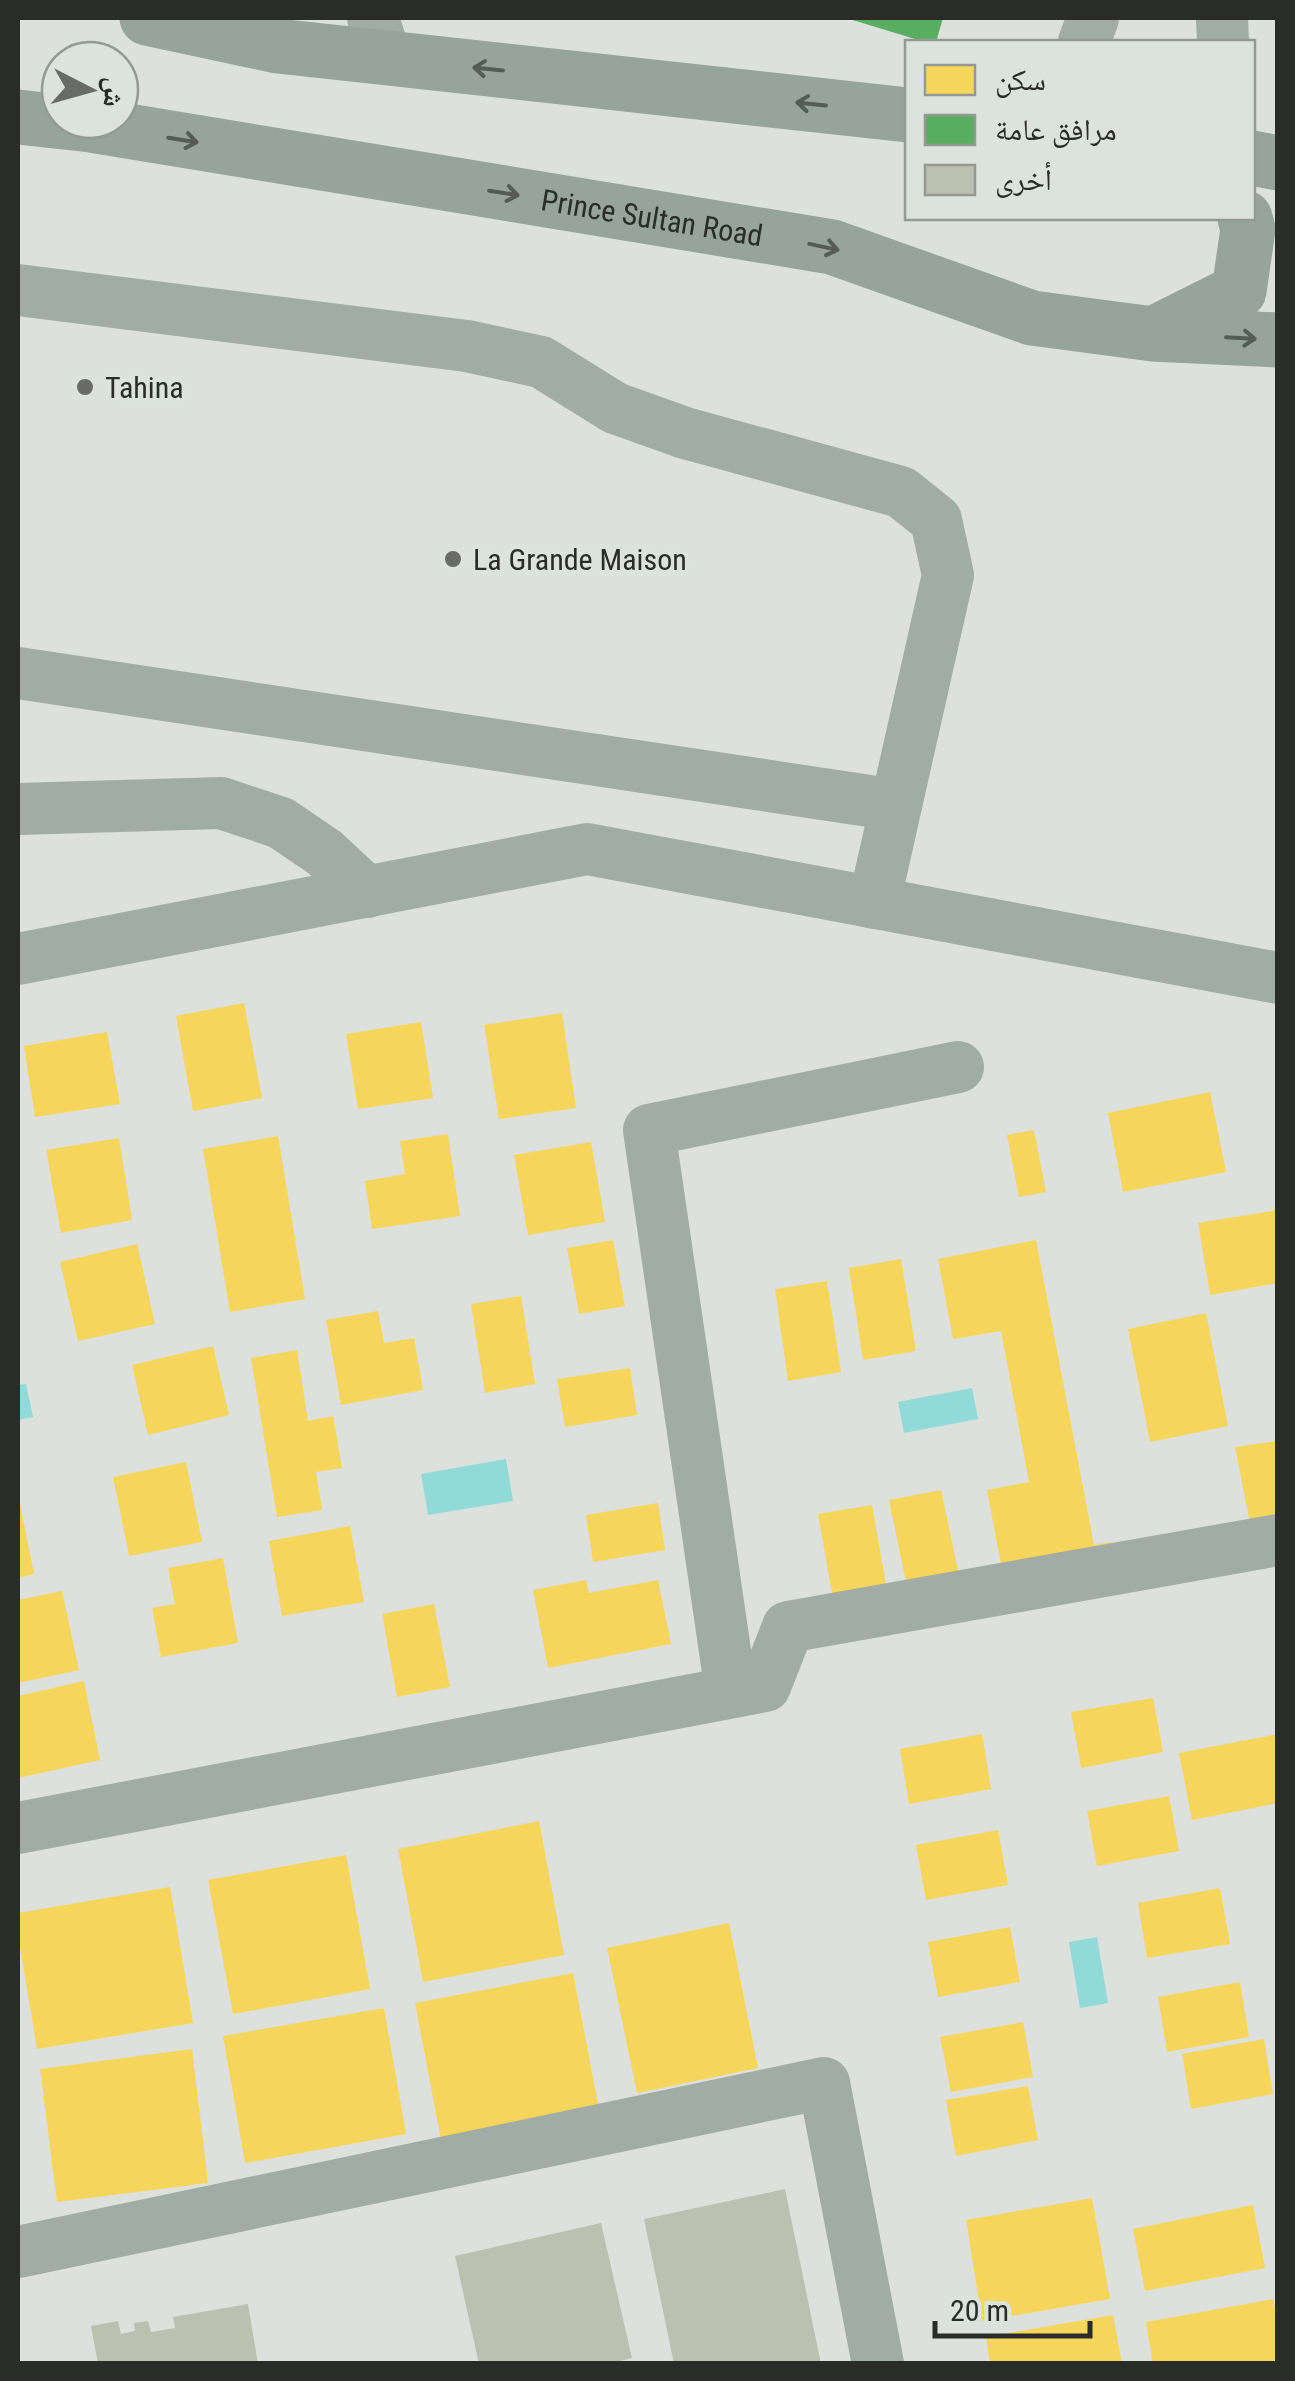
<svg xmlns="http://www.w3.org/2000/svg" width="1295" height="2381" viewBox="0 0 1295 2381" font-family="'Roboto Condensed','Noto Naskh Arabic',sans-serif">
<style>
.water{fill:#91dad7}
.homes{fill:#f6d55c}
.public{fill:#5aae61}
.building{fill:#bbc0b0}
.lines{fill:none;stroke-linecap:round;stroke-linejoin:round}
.minor{stroke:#a1aca7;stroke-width:52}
.major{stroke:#96a49d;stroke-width:55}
.oneway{stroke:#555c57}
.poi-dot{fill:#696b68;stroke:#dce2dc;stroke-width:4}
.labels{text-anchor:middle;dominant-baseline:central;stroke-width:10;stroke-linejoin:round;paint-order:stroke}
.street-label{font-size:30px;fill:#2a2c29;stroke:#dce2dc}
.poi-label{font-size:30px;fill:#2a2c29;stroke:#dce2dc;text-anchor:start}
</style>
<rect width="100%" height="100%" fill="#dde1dd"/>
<!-- water -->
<g class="water">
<polygon points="26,1384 33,1417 18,1420 18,1385"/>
<polygon points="972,1388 978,1419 904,1433 898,1402"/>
<polygon points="506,1459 513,1501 428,1515 421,1474"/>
<polygon points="1097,1937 1108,2003 1080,2008 1069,1942"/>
</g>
<!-- homes -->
<g class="homes">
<polygon points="244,1003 262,1098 193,1111 176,1016"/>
<polygon points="562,1013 576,1108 499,1119 484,1025"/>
<polygon points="421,1022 433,1098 358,1109 346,1034"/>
<polygon points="107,1032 120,1104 35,1117 24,1046"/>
<polygon points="1210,1092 1226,1172 1123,1192 1108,1113"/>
<polygon points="1034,1130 1046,1192 1019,1197 1007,1135"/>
<polygon points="448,1134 460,1216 372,1229 365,1181 405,1174 400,1141"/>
<polygon points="278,1136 305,1299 230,1312 203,1149"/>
<polygon points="119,1138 132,1220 61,1233 46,1150"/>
<polygon points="591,1142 605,1222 528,1235 514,1155"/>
<polygon points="1278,1210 1278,1283 1210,1295 1198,1223"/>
<polygon points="613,1240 625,1306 579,1314 567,1248"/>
<polygon points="1036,1240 1094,1545 1111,1542 1113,1549 1002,1570 987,1490 1029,1482 1001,1331 953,1339 938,1259"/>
<polygon points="137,1244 155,1324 78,1341 60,1262"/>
<polygon points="901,1259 916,1351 863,1360 849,1268"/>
<polygon points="827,1281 841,1372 788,1381 775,1289"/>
<polygon points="521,1296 535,1384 485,1393 471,1304"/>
<polygon points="378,1311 384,1343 414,1338 423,1390 341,1405 326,1320"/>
<polygon points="1206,1313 1228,1426 1150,1442 1128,1329"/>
<polygon points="213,1346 229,1415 148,1435 132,1365"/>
<polygon points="297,1350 308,1421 333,1416 342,1468 316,1472 322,1510 277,1517 251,1358"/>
<polygon points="630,1368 637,1415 565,1427 557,1379"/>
<polygon points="1278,1441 1278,1523 1251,1528 1235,1447"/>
<polygon points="186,1462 202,1542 129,1556 113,1477"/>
<polygon points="941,1490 960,1580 908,1592 889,1500"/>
<polygon points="18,1499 19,1499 34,1574 18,1578"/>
<polygon points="658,1503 665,1550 593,1562 586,1515"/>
<polygon points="872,1505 887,1590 833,1599 818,1514"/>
<polygon points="350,1526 364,1602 282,1616 269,1541"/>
<polygon points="223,1558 238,1643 161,1657 152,1608 175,1604 168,1568"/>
<polygon points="586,1580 589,1593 658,1580 671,1644 548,1668 533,1590"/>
<polygon points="62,1591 79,1670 18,1683 18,1600"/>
<polygon points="434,1604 450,1687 397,1697 382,1614"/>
<polygon points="84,1681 100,1760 18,1778 18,1696"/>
<polygon points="1153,1698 1163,1752 1081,1768 1071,1712"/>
<polygon points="982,1734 991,1789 909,1804 900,1749"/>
<polygon points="1278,1734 1278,1803 1192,1820 1179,1753"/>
<polygon points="1169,1796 1179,1851 1097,1866 1087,1811"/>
<polygon points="539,1821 564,1955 423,1982 398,1849"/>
<polygon points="998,1830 1008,1885 926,1900 916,1845"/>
<polygon points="346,1855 370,1989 233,2014 208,1880"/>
<polygon points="170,1887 193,2023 37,2049 18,1935 18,1913"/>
<polygon points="1220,1888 1230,1944 1147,1958 1138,1903"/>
<polygon points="729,1923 758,2068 637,2093 607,1948"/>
<polygon points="1010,1927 1020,1982 938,1997 928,1942"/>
<polygon points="573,1973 599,2109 441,2140 415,2003"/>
<polygon points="1240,1982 1249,2037 1167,2052 1158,1997"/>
<polygon points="384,2008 406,2134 245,2163 223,2036"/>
<polygon points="1023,2022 1033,2077 951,2092 940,2037"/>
<polygon points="1264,2039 1273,2094 1191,2109 1182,2054"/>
<polygon points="192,2049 208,2183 57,2202 40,2069"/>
<polygon points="1028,2086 1038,2140 956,2156 946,2100"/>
<polygon points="1092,2198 1110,2299 982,2321 966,2220"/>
<polygon points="1253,2205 1265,2268 1145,2291 1133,2229"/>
<polygon points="1273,2299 1278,2323 1278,2364 1153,2364 1146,2322"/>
<polygon points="1113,2315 1122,2364 990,2364 986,2337"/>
</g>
<!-- public -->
<polygon class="public" points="846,18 943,18 936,42 925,42"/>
<!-- building -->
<g class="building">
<polygon points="785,2189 821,2364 674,2364 644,2219"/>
<polygon points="601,2223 632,2358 608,2364 479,2364 455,2256"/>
<polygon points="248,2304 258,2364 98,2364 91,2326 118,2321 121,2334 135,2331 134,2323 148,2321 151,2332 175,2328 173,2317"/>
</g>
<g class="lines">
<!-- minor -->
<g class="minor">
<polyline points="373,18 385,57"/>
<polyline points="1222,18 1223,42"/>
<polyline points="1084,42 1093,18"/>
<polyline points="18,290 467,346 541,362 615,408 685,433 901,492 936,520 948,575 874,903"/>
<polyline points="18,673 896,805"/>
<polyline points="18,809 221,803 281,823 325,853 367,892"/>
<polyline points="18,959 587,849 1278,978"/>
<polyline points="731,1692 649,1130 958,1067"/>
<polyline points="18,1828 765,1686 788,1627 1278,1540"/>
<polyline points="18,2252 824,2083 878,2364"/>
</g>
<!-- major -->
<g class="major">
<polyline points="147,18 278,46 908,115"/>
<path id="s1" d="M 18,117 L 91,125 L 832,247 L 1032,318 L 1153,334 L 1278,340"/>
<polyline points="1252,158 1278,163"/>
<polyline points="1155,333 1239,291 1248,229 1245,218"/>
</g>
</g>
<!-- one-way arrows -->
<defs><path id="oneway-shaft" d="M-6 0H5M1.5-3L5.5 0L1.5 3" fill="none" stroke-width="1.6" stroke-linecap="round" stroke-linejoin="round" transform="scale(2.5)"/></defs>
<g class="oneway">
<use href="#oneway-shaft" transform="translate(488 69) rotate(-174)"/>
<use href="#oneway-shaft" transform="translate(811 104) rotate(-174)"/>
<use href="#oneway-shaft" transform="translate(183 140) rotate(9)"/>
<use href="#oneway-shaft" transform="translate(504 193) rotate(9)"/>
<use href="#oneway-shaft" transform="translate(824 247) rotate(12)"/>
<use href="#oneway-shaft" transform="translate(1241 338) rotate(3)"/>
</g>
<!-- markers -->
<g class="poi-dot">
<circle cx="85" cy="387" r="10"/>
<circle cx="453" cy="559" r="10"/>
</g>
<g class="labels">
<!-- street labels -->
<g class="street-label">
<text stroke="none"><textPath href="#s1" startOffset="642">Prince Sultan Road</textPath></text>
</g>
<!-- poi labels -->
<g class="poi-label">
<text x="105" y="387">Tahina</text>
<text x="473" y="559">La Grande Maison</text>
</g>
</g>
<!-- border -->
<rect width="1295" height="2381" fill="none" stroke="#2a2c29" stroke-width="40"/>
<!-- legend -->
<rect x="905" y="40" width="350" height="180" fill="#dce2dc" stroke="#959994" stroke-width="2.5"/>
<rect x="925" y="65" width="50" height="30" fill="#f6d55c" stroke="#959994" stroke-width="2.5"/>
<text x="995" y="90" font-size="30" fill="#2a2c29">سكن</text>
<rect x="925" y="115" width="50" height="30" fill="#5aae61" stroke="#959994" stroke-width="2.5"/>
<text x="995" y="140" font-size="30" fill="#2a2c29">مرافق عامة</text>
<rect x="925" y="165" width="50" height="30" fill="#bbc0b0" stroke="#959994" stroke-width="2.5"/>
<text x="995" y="190" font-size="30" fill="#2a2c29">أخرى</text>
<!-- north arrow -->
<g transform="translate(90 90) rotate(96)"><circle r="48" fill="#dce2dc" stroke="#959994" stroke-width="2.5"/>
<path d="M0-8L18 38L0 25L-18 38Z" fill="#696b68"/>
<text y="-15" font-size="28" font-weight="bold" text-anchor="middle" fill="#2a2c29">ش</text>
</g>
<!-- scale -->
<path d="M935 2321v15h155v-15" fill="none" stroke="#2a2c29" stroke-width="5"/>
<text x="950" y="2321" font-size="30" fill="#2a2c29" stroke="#dce2dc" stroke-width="8" paint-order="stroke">20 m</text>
</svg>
